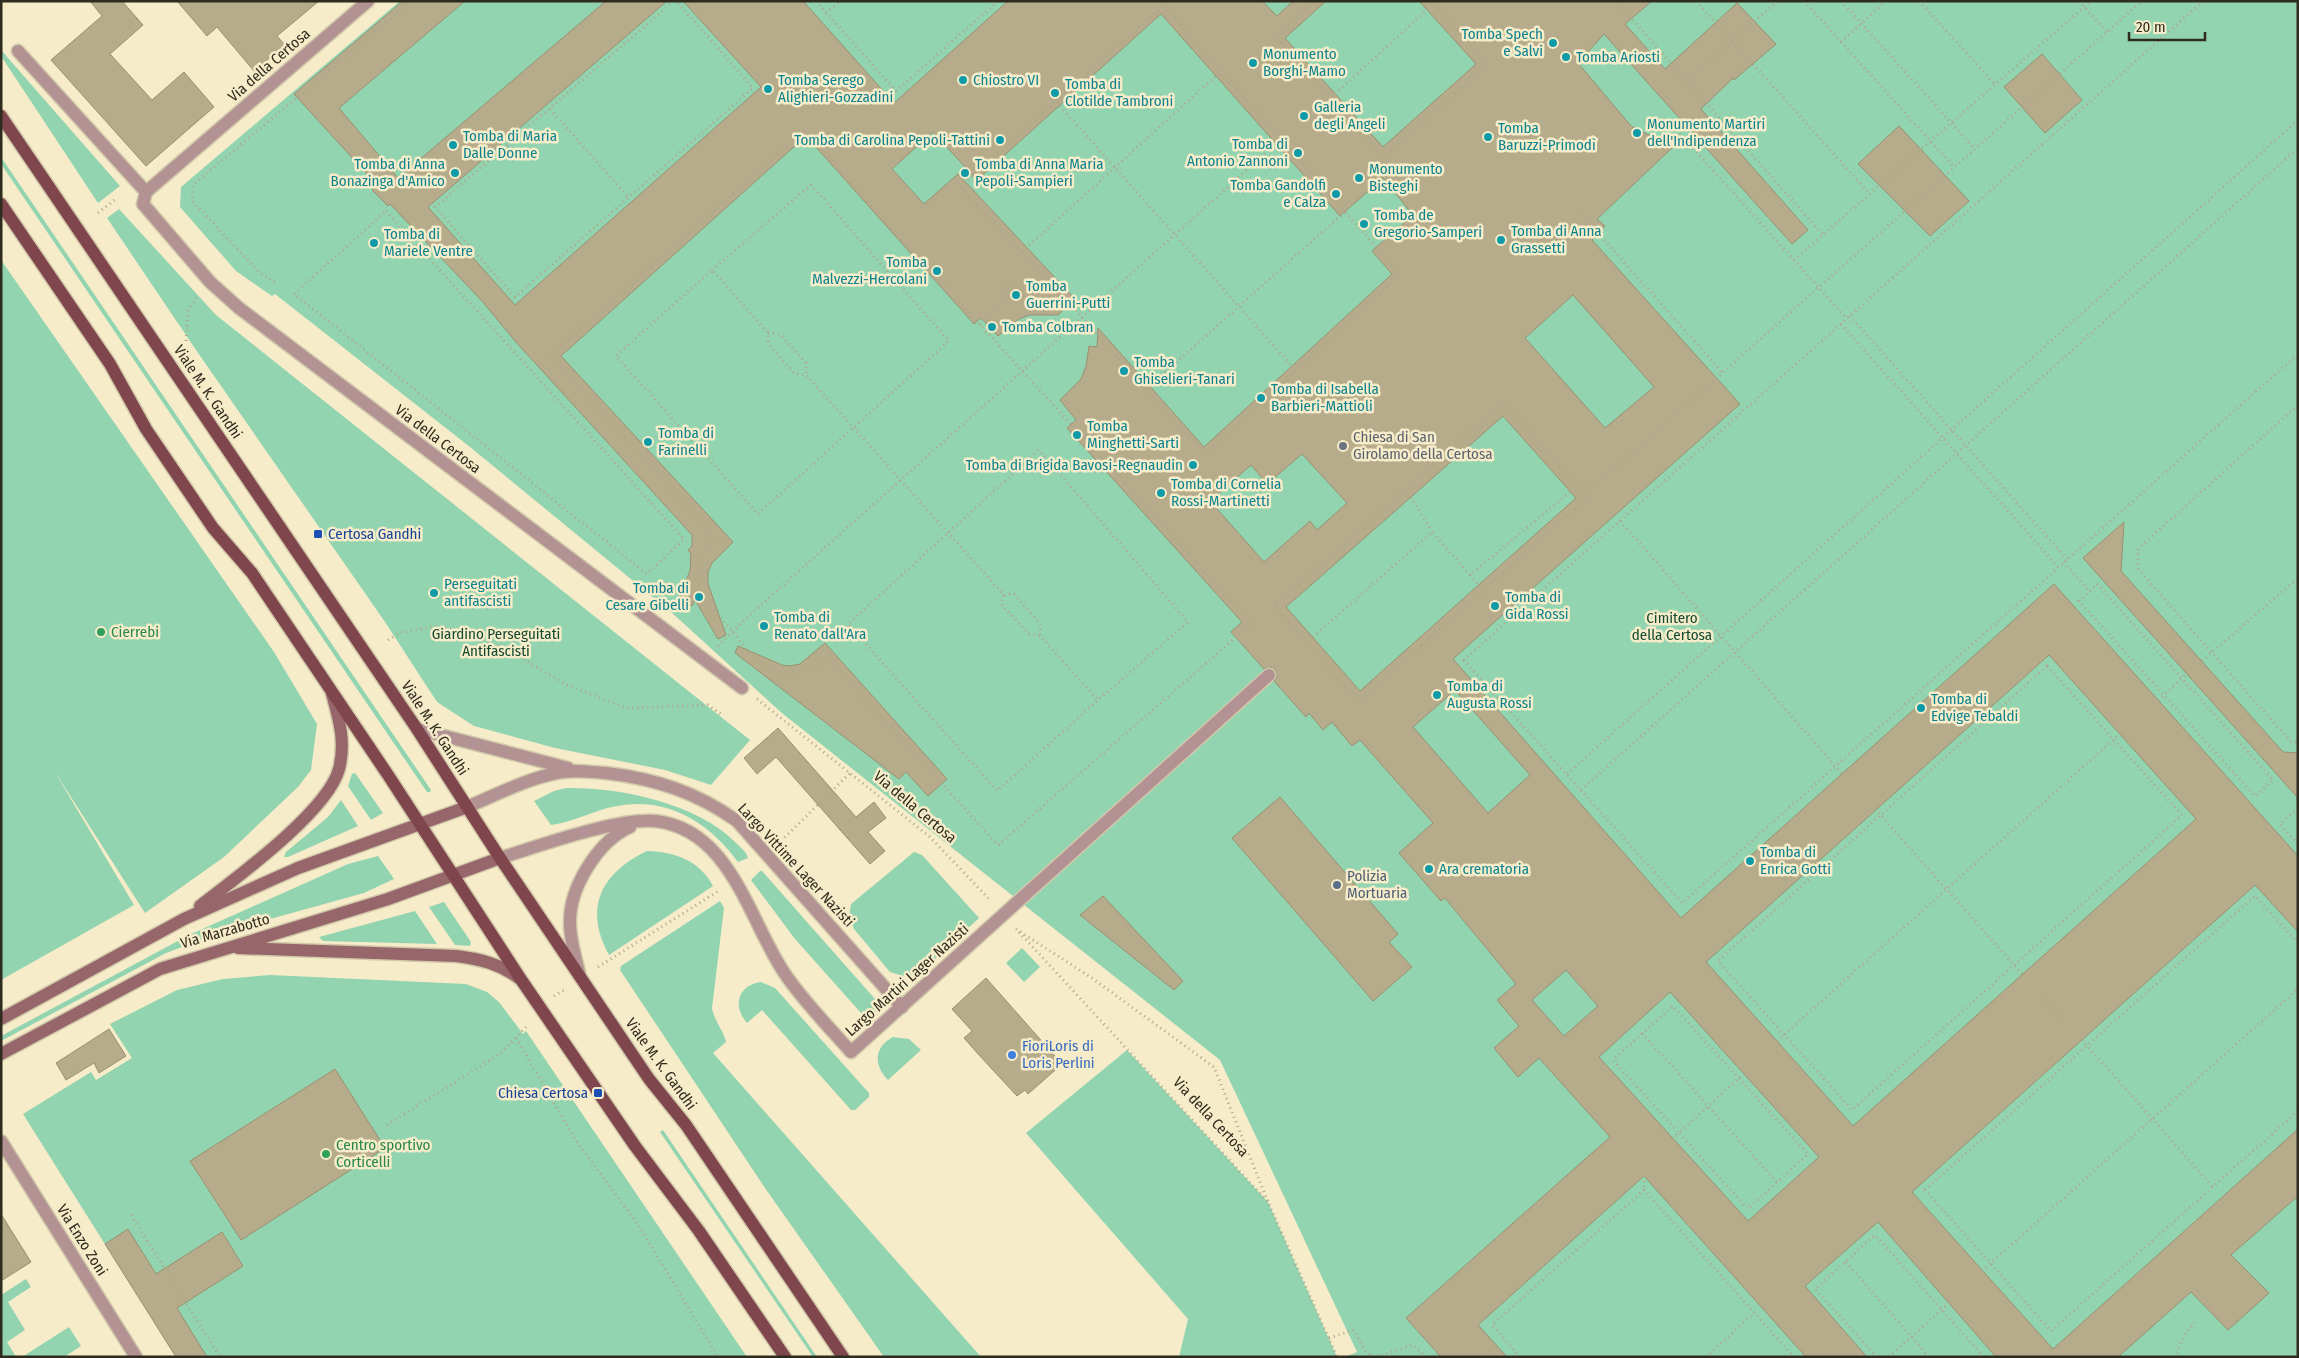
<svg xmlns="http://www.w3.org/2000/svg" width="2299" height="1358" viewBox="0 0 2299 1358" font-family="'Fira Sans Condensed',sans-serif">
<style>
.green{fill:#93d4b0}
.building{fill:#b6ac8b;stroke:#999070;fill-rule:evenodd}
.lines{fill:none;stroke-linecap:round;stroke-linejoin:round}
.lane-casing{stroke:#d2c9aa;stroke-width:15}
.street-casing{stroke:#d2c9aa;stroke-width:15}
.secondary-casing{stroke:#d2c9aa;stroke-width:15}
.primary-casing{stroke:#d2c9aa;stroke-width:15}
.path{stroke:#aea68b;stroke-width:3;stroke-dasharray:1 4;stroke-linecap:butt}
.lane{stroke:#b39294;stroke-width:12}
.street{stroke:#b39294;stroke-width:12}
.secondary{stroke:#96666a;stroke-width:12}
.primary{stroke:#7f474d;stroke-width:12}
.culture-dot{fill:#0f9aa8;stroke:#f6ecc9;stroke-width:2}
.worship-dot{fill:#6b7280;stroke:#f6ecc9;stroke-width:2}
.transit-dot{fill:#1a4fb4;stroke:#f6ecc9;stroke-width:2}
.leisure-dot{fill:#2e9e5b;stroke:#f6ecc9;stroke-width:2}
.service-dot{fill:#5c6f8a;stroke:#f6ecc9;stroke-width:2}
.shop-dot{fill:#3f7fe0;stroke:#f6ecc9;stroke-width:2}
.labels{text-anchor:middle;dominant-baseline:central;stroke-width:5;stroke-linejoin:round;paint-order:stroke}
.culture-label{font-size:15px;fill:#0d838f;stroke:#f6ecc9;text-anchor:start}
.street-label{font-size:15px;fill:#2f2b1e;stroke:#f6ecc9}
.worship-label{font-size:15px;fill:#5b616d;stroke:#f6ecc9;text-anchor:start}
.transit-label{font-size:15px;fill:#164399;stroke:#f6ecc9;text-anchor:start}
.park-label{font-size:15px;fill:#124a31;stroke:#f6ecc9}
.leisure-label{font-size:15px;fill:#27864d;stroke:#f6ecc9;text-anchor:start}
.service-label{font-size:15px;fill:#4e5e75;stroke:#f6ecc9;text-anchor:start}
.shop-label{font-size:15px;fill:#366cbe;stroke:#f6ecc9;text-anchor:start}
</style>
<rect width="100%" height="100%" fill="#f6ecc9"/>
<!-- green -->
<g class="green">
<polygon points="400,1 2298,1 2298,1357 1345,1357 1357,1352 1220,1060 783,714 671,612 470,447 275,294 272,296 236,271 180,207 181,187"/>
<polygon points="1,50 120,186 98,203 1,56"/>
<polygon points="1,157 431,790 430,792 427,792 1,164"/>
<polygon points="119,209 216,315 750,740 711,785 665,770 555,748 474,726 437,702 385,622 196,350 107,218"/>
<polygon points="1,260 274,652 317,724 311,770 298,787 224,857 145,913 53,769 134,905 1,980"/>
<polygon points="355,773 383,813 371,820 348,786 352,774"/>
<path d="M 566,788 C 619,787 696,803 734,841 C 739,846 747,852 748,858 L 738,862 C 710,823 667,796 617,806 C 594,810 574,822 551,825 L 534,801 L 554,791 Z"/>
<polygon points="341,800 358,826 288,857 284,857 286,852 328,817"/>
<path d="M 647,851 C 675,852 699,860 713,886 L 609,955 C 583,908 601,873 647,851 Z"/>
<polygon points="914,852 922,855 979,918 920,973 906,977 890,972 854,929 849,916 851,904"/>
<polygon points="378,856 394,879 364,893 220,933 166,953 1,1041 1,1036 189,935 348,864"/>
<polygon points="760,871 762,871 875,999 879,1008 874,1016 866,1017 861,1013 795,939 751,880"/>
<path d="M 720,901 L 724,908 L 712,1008 C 714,1020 726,1036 726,1042 L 713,1053 L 981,1357 L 884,1357 L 765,1188 L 620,970 L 621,966 Z"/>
<polygon points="444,902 471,942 470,946 455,945 429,907"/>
<polygon points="415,911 437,944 323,941 319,937"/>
<polygon points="1022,948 1040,967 1024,982 1006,963"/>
<polygon points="270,975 466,984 487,992 499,1002 523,1034 526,1031 747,1357 176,1357 23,1114 91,1072 96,1080 132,1058 110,1024 177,990 223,979"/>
<path d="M 761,982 L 775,988 L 869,1093 L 869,1097 L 855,1110 L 851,1110 L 762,1010 L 747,1023 C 732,1006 738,985 761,982 Z"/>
<path d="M 893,1037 L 909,1039 L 921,1050 L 888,1080 C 873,1065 874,1047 893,1037 Z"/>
<polygon points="1127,1050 1268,1202 1337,1357 1179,1357 1188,1319 1026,1133"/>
<polygon points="663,1130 817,1357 813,1357 660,1132"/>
<polygon points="26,1279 31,1287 8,1302 25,1330 7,1342 16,1357 1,1357 1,1295"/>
<polygon points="69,1327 81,1346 64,1357 22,1357"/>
</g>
<!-- building -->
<g class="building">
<polygon points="90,1 122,1 143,25 110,54 152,100 184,72 214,107 146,166 51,60 102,16"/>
<polygon points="177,1 319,1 277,36 285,45 254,71 217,27 207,36"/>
<path d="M 403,1 L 465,1 L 339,108 L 398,178 L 606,1 L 667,1 L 428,207 L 515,305 L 761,87 L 683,1 L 803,1 L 894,103 L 1008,1 L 1262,1 L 1277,16 L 1293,1 L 1326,1 L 1285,38 L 1383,147 L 1476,64 L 1419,1 L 1652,1 L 1625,24 L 1665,69 L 1737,3 L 1776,44 L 1734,80 L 1733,78 L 1701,109 L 1808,230 L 1792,244 L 1604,34 L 1578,63 L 1631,126 L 1673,147 L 1597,219 L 1605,226 L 1592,240 L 1740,404 L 1453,659 L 1681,918 L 2054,584 L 2298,856 L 2298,932 L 2255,885 L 1912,1192 L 2053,1349 L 2298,1129 L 2298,1196 L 2231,1255 L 2269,1293 L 2228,1330 L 2191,1292 L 2118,1357 L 1996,1357 L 1878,1222 L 1805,1286 L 1867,1357 L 1806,1357 L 1644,1176 L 1478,1325 L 1507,1357 L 1441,1357 L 1406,1318 L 1610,1137 L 1539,1058 L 1518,1077 L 1494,1048 L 1519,1026 L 1497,1000 L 1516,984 L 1445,898 L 1441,901 L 1399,853 L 1433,823 L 1360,740 L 1352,746 L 1332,722 L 1323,730 L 1309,713 L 1306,717 L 1274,681 L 1277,677 L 1275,670 L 1271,667 L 1264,669 L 1231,632 L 1242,622 L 1067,428 L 1076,420 L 1060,400 L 1081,379 L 1086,366 L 1089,346 L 1097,347 L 1098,328 L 1204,447 L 1392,274 L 1372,251 L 1413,215 L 1383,178 L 1340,216 L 1161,14 L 977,180 L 933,132 L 892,169 L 924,204 L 958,174 L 1075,299 L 1058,315 L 1029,315 L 1019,319 L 998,336 L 981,318 L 974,324 L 806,136 L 561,356 L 733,542 L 712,563 L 708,572 L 708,584 L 726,635 L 718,639 L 695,600 L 692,606 L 679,601 L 690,570 L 691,554 L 688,550 L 692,546 L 692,535 L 515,341 L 482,301 L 390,204 L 388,206 L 372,190 L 377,185 L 294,94 ZM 1573,295 L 1654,387 L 1605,428 L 1525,338 ZM 1503,416 L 1576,498 L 1360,691 L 1286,607 ZM 1302,454 L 1347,503 L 1317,530 L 1310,521 L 1264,562 L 1210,501 L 1251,465 L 1267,484 ZM 2049,655 L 2196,819 L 1853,1126 L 1706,962 ZM 1455,690 L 1530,775 L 1488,813 L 1413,727 ZM 1566,970 L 1598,1006 L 1564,1036 L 1532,1000 ZM 1670,992 L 1819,1157 L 1748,1221 L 1599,1057 Z"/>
<polygon points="2042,54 2082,100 2045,133 2004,87"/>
<polygon points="1899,126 1969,201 1930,236 1858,164"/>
<polygon points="2124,522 2121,571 2283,752 2298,753 2298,798 2083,558"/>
<polygon points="825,643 947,779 928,796 906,772 899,779 735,653 738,646 782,665 790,666 800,664"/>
<polygon points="778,728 856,817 874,802 886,818 868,832 885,851 870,864 776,757 757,774 744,758"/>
<polygon points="1280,797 1398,934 1389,942 1412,967 1373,1001 1232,838"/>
<polygon points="1103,896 1183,981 1174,990 1080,915"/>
<polygon points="986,978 1062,1064 1028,1094 1025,1090 1017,1096 979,1055 964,1038 972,1031 952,1009"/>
<polygon points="109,1029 126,1056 99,1073 94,1063 66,1080 56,1063"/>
<polygon points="335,1069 385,1148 241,1240 190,1161"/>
<polygon points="1,1214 31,1262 1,1281"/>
<polygon points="128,1229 156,1274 222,1232 243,1266 177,1308 207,1357 176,1357 105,1244"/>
</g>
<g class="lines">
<!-- lane casing -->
<g class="lane-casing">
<g id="lane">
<polyline points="18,51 146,192"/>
<polyline points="417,729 568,768"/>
<path d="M 467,807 C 496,795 526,779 557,773 C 573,769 589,772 606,773 C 656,779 696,792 737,821 L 902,1007"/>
<path d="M 500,858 C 539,846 616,818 655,821 C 731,829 749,921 785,974 C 804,1002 829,1027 851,1052 L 1269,675"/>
<path d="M 580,976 C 576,959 570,941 570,923 C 569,888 598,841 630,827"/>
</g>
</g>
<!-- street casing -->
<g class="street-casing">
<g id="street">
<polyline points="368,1 146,192 143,204 210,282 239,308 742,688"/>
<polyline points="1,1141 136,1357"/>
</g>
</g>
<!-- secondary casing -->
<g class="secondary-casing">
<g id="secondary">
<path d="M 200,906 C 236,878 328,811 339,769 C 346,742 339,719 332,694"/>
<path d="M 238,948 L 456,956 C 480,959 501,964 520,979"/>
<polyline points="1,1019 184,919 298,868 467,807"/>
<polyline points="1,1054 160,969 388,899 500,858"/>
</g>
</g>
<!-- primary casing -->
<g class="primary-casing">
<g id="primary">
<polyline points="1,116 417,729 500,858 649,1079 686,1125 843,1357"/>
<polyline points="1,204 110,364 146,429 213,528 252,573 388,775 522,981 635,1146 699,1231 785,1357"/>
</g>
</g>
<!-- path -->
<g class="path">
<polyline points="674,1 435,207 515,297 753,88 676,1"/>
<polyline points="816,1 896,91 998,1"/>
<polyline points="1315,1 1276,36 1383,158 1488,64 1431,1"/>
<polyline points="1616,1 1823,235"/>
<polyline points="1696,1 1870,194"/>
<polyline points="1804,1 1954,167"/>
<polyline points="1841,1 1975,149"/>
<polyline points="1919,1 1996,85"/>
<polyline points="2079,1 2107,32"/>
<polyline points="2203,1 1464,660 1682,903 2298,354"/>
<polygon points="1164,6 1400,274 1205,454 1082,317 960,187"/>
<polyline points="826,13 840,1"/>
<polyline points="1841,42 1886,1"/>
<polyline points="1686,80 1778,1"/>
<polyline points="1335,94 1427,10"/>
<polyline points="1060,106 1292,366"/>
<polyline points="550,109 628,197"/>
<polyline points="1673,126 1847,319"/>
<path d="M 803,132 L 1146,506 L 1251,624 L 998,845 L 830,662 L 824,660 C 779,695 754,658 726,624 C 716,613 704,602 700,587 C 695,569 703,555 713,541 L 713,536 L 550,356 Z"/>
<polygon points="386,211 684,539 647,574 294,294"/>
<polyline points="98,213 117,198"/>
<polyline points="1581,214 1722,372"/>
<polyline points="1022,252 1221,71"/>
<polyline points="1794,260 2091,1"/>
<polyline points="712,270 811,185 949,341 758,514 616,356 712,270 768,333 769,345 794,373 806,375 1004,595 1001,604 1029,634 1040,636 1098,700 1188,622 1039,450 848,624 997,791 1098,700"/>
<polyline points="275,282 261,274 192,201 194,184 412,1"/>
<polyline points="1850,316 2067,559"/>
<polyline points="1841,324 2058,567"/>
<polyline points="980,325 1001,304 1006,286 1013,279"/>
<polyline points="768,333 780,334 806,363 806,375"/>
<polyline points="186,341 188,311 197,297"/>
<polyline points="1146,389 1345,212"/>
<polygon points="1504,402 1588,497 1359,702 1274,606"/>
<polyline points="2298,405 2138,549 2138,569 2290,741 2298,742"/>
<polyline points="1591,486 1598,483 2142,1"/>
<polyline points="1411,497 1432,532"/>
<polyline points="1620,521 1842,774"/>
<polyline points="2064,562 2089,591"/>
<polyline points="1470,575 1479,585"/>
<polygon points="2097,584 2273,780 2255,796 2079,601"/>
<polyline points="1004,595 1014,594 1041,625 1040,636"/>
<polyline points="1505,612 1511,618"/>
<polyline points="1313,637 1432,532 1470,575 1570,492"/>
<polyline points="388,640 399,633 437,626 476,636 517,655 565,684 626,708 708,705 722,715"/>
<polyline points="718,646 752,613 1276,144"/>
<polyline points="2202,661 2298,578"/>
<polygon points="2047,666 2182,815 1852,1110 1718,961"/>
<polyline points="757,699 930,837 990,900"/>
<polyline points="2158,700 2187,674"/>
<polyline points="1567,774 2298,120"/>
<polyline points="1581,790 2298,148"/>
<polyline points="2298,808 2280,824 2298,844"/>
<polyline points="1875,809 2022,974"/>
<polyline points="781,841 850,773"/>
<polyline points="1016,929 1092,978 1214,1067 1268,1202"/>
<polyline points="1019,932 1268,1202 1337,1357"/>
<polyline points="2298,943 2255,896 1925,1190 2051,1331 2298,1111"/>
<polyline points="598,967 720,890"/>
<polyline points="554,996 566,989"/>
<polyline points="2043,998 2061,1017"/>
<polyline points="1642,1033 1777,1182"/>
<polyline points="516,1038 575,1139 641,1229 718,1357"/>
<polyline points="2082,1040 2213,1187"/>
<polyline points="1777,1041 2120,734"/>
<polyline points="387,1125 500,1054 528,1025"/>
<polyline points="1672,1139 1679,1133 1748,1209 1808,1154 1673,1006 1613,1060 1679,1133 1738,1079 1744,1074"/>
<polyline points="1644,1176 1644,1190"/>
<polyline points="131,1215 220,1357"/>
<polyline points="1846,1262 1929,1357"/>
<polyline points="1982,1271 2298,989"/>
<polyline points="1329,1338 1354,1330 1365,1351 1372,1357"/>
<polyline points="1377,1357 1413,1345 1427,1357"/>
<polyline points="1520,1357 1492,1325 1644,1190 1794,1357"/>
<polyline points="1706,1357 1754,1313"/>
<polyline points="1877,1357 1815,1289 1875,1235 1984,1357"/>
<polyline points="1889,1357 1949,1303"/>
<polyline points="2174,1357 2186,1332 2197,1320"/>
</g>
<!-- lane -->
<use href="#lane" class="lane"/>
<!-- street -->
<use href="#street" class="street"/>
<!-- secondary -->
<use href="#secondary" class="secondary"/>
<!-- primary -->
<use href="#primary" class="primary"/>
</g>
<!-- markers -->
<g class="culture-dot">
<circle cx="1553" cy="43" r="5"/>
<circle cx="1566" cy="57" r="5"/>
<circle cx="1253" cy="63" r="5"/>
<circle cx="963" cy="80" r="5"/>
<circle cx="768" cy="89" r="5"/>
<circle cx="1055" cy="93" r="5"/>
<circle cx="1304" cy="116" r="5"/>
<circle cx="1637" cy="133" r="5"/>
<circle cx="1488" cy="137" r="5"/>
<circle cx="1000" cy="140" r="5"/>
<circle cx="453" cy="145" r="5"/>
<circle cx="1298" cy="153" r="5"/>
<circle cx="455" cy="173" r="5"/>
<circle cx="965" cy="173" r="5"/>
<circle cx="1359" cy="178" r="5"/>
<circle cx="1336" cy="194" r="5"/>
<circle cx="1364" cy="224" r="5"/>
<circle cx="1501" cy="240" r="5"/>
<circle cx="374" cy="243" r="5"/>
<circle cx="937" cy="271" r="5"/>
<circle cx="1016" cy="295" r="5"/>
<circle cx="992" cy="327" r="5"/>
<circle cx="1124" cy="371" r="5"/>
<circle cx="1261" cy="398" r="5"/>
<circle cx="1077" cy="435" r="5"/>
<circle cx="648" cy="442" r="5"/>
<circle cx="1193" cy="465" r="5"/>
<circle cx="1161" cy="493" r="5"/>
<circle cx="434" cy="593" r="5"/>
<circle cx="699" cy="597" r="5"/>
<circle cx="1495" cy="606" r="5"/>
<circle cx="764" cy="626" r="5"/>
<circle cx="1437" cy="695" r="5"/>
<circle cx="1921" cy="708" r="5"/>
<circle cx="1750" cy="861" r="5"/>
<circle cx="1429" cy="869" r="5"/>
</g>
<circle class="worship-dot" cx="1343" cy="446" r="5"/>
<g class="transit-dot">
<rect x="313" y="529" width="10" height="10" rx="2.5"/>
<rect x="593" y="1088" width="10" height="10" rx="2.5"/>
</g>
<g class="leisure-dot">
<circle cx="101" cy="632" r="5"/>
<circle cx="326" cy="1154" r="5"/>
</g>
<circle class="service-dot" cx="1337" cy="885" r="5"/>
<circle class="shop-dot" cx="1012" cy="1055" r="5"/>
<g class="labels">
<!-- culture labels -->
<g class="culture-label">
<text x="1543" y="34" text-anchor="end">Tomba Spech<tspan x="1543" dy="17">e Salvi</tspan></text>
<text x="1263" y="54">Monumento<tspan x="1263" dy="17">Borghi-Mamo</tspan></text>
<text x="1576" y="57">Tomba Ariosti</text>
<text x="778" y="80">Tomba Serego<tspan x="778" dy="17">Alighieri-Gozzadini</tspan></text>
<text x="973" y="80">Chiostro VI</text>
<text x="1065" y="84">Tomba di<tspan x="1065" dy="17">Clotilde Tambroni</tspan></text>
<text x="1314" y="107">Galleria<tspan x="1314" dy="17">degli Angeli</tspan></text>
<text x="1647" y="124">Monumento Martiri<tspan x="1647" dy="17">dell'Indipendenza</tspan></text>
<text x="1498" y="128">Tomba<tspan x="1498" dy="17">Baruzzi-Primodì</tspan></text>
<text x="463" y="136">Tomba di Maria<tspan x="463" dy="17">Dalle Donne</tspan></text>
<text x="990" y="140" text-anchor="end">Tomba di Carolina Pepoli-Tattini</text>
<text x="1288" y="144" text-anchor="end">Tomba di<tspan x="1288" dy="17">Antonio Zannoni</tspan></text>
<text x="445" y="164" text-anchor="end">Tomba di Anna<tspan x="445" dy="17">Bonazinga d'Amico</tspan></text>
<text x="975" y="164">Tomba di Anna Maria<tspan x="975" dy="17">Pepoli-Sampieri</tspan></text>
<text x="1369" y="169">Monumento<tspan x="1369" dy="17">Bisteghi</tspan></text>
<text x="1326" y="185" text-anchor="end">Tomba Gandolfi<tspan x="1326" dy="17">e Calza</tspan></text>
<text x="1374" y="215">Tomba de<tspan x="1374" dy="17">Gregorio-Samperi</tspan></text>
<text x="1511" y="231">Tomba di Anna<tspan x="1511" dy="17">Grassetti</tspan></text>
<text x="384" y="234">Tomba di<tspan x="384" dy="17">Mariele Ventre</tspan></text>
<text x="927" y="262" text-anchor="end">Tomba<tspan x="927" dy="17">Malvezzi-Hercolani</tspan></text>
<text x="1026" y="286">Tomba<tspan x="1026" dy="17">Guerrini-Putti</tspan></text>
<text x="1002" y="327">Tomba Colbran</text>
<text x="1134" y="362">Tomba<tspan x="1134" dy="17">Ghiselieri-Tanari</tspan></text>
<text x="1271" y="389">Tomba di Isabella<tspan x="1271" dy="17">Barbieri-Mattioli</tspan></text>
<text x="1087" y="426">Tomba<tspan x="1087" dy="17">Minghetti-Sarti</tspan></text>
<text x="658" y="433">Tomba di<tspan x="658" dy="17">Farinelli</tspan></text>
<text x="1183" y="465" text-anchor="end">Tomba di Brigida Bavosi-Regnaudin</text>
<text x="1171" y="484">Tomba di Cornelia<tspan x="1171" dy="17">Rossi-Martinetti</tspan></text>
<text x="444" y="584">Perseguitati<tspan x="444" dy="17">antifascisti</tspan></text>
<text x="689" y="588" text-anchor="end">Tomba di<tspan x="689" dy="17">Cesare Gibelli</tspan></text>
<text x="1505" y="597">Tomba di<tspan x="1505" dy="17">Gida Rossi</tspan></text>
<text x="774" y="617">Tomba di<tspan x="774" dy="17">Renato dall'Ara</tspan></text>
<text x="1447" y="686">Tomba di<tspan x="1447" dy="17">Augusta Rossi</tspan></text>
<text x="1931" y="699">Tomba di<tspan x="1931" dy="17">Edvige Tebaldi</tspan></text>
<text x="1760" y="852">Tomba di<tspan x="1760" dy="17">Enrica Gotti</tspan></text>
<text x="1439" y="869">Ara crematoria</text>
</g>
<!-- street labels -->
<g class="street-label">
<text transform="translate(269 65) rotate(-41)">Via della Certosa</text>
<text transform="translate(208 392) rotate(56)">Viale M. K. Gandhi</text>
<text transform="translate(438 439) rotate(37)">Via della Certosa</text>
<text transform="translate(435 728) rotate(57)">Viale M. K. Gandhi</text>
<text transform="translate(915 807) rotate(40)">Via della Certosa</text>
<text transform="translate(796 865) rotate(47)">Largo Vittime Lager Nazisti</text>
<text transform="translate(225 931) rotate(-16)">Via Marzabotto</text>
<text transform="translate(907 980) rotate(-42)">Largo Martiri Lager Nazisti</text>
<text transform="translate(661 1064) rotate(54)">Viale M. K. Gandhi</text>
<text transform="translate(1211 1117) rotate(47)">Via della Certosa</text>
<text transform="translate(82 1240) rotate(58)">Via Enzo Zoni</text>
</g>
<!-- worship labels -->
<g class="worship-label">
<text x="1353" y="437">Chiesa di San<tspan x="1353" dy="17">Girolamo della Certosa</tspan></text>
</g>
<!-- transit labels -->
<g class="transit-label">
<text x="328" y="534">Certosa Gandhi</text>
<text x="588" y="1093" text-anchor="end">Chiesa Certosa</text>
</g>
<!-- park labels -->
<g class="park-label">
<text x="1672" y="618">Cimitero<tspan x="1672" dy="17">della Certosa</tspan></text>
<text x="496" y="634">Giardino Perseguitati<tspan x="496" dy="17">Antifascisti</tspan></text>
</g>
<!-- leisure labels -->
<g class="leisure-label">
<text x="111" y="632">Cierrebi</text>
<text x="336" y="1145">Centro sportivo<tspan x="336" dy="17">Corticelli</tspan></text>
</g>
<!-- service labels -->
<g class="service-label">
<text x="1347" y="876">Polizia<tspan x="1347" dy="17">Mortuaria</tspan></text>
</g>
<!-- shop labels -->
<g class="shop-label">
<text x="1022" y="1046">FioriLoris di<tspan x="1022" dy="17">Loris Perlini</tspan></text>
</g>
</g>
<!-- border -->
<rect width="2299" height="1358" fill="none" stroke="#2f2b1e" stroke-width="5"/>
<!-- scale -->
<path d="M2129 32v8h76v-8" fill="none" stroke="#2f2b1e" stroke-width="2.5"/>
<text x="2136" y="32" font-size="15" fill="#2f2b1e" stroke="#f6ecc9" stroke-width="4" paint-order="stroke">20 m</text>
</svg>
